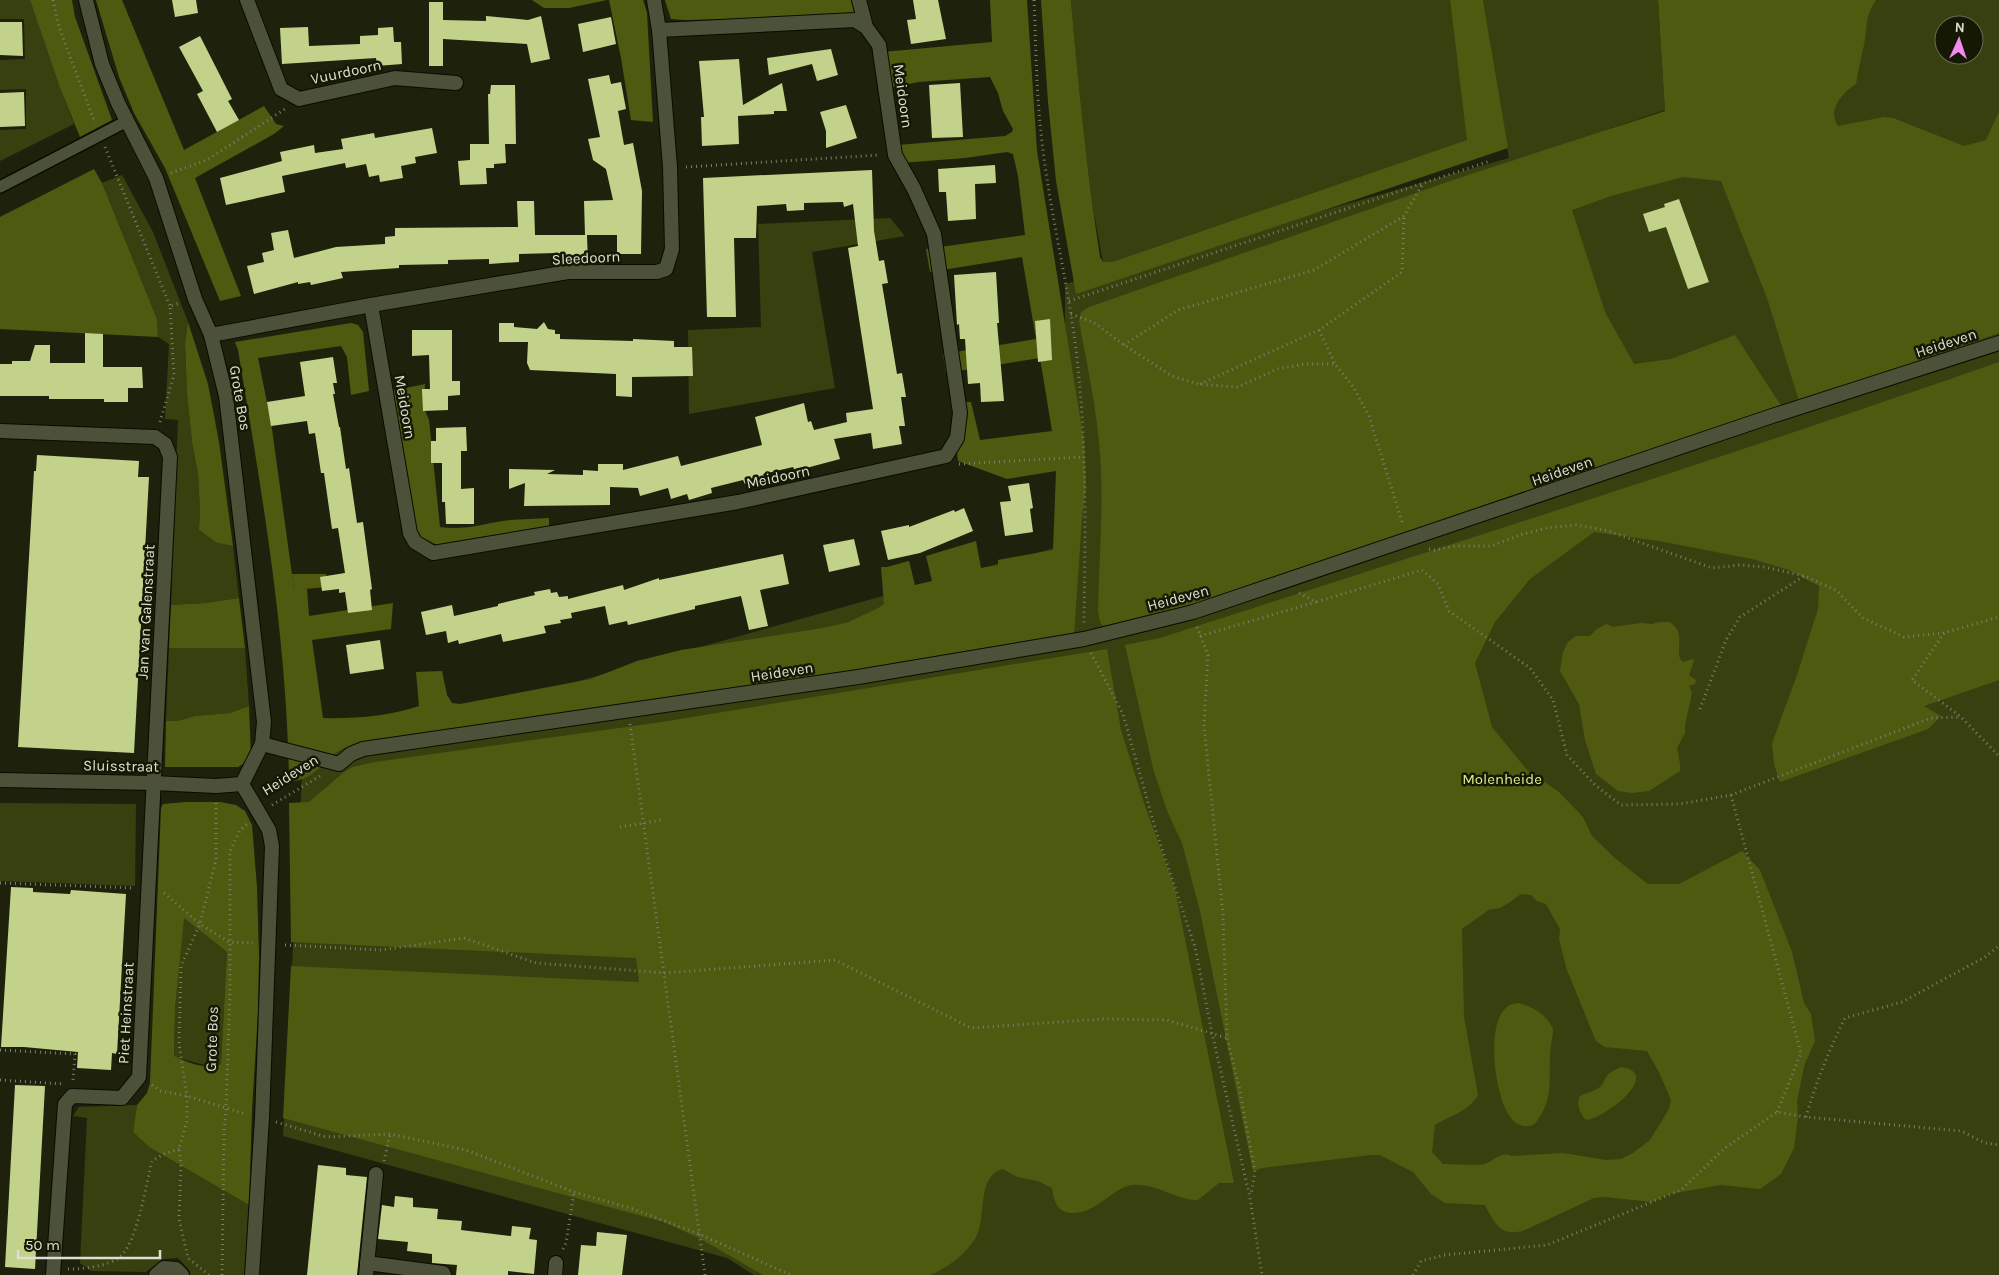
<svg xmlns="http://www.w3.org/2000/svg" width="1999" height="1275" viewBox="0 0 1999 1275" font-family="Karla,sans-serif">
<style>
.green{fill:#384010;fill-rule:evenodd}
.forest{fill:#4f5a11;fill-rule:evenodd}
.water{fill:#4f5a10}
.building{fill:#c3d28b}
.lines{fill:none;stroke-linecap:round;stroke-linejoin:round}
.service-casing{stroke:#090c00;stroke-width:14}
.minor-casing{stroke:#090c00;stroke-width:16}
.tertiary-casing{stroke:#090c00;stroke-width:16}
.path{stroke:#7b7f6c;stroke-width:3;stroke-dasharray:1 4;stroke-linecap:butt}
.service{stroke:#4c5139;stroke-width:11}
.minor{stroke:#4c5139;stroke-width:14}
.tertiary{stroke:#4c5139;stroke-width:14}
.labels{text-anchor:middle;dominant-baseline:central;stroke-width:5;stroke-linejoin:round;paint-order:stroke}
.street-label{font-size:15px;fill:#dce0d1;stroke:#151904}
.park-label{font-size:15px;fill:#dbef8d;stroke:#151904}
</style>
<rect width="100%" height="100%" fill="#1e220c"/>
<!-- green -->
<g class="green">
<polygon points="0,0 30,0 60,88 74,124 0,161 0,130 26,129 26,89 0,90 0,60 25,59 24,19 0,19"/>
<polygon points="1071,0 1450,0 1468,140 1112,262 1103,262 1094,214 1080,110"/>
<path d="M 1483,0 L 1658,0 L 1665,110 L 1606,130 L 1701,104 L 1685,0 L 1999,0 L 1999,1275 L 754,1275 L 727,1258 L 283,1136 L 303,758 L 1065,545 L 1065,284 L 1509,158 ZM 1944,25 L 1974,25 L 1974,55 L 1944,55 Z"/>
<polygon points="122,175 153,232 188,322 185,343 187,393 192,442 198,474 200,510 199,530 217,543 233,546 239,598 205,603 171,605 178,420 165,419 169,344 158,337 157,319 102,183"/>
<polygon points="890,218 905,236 812,252 835,388 689,414 688,330 761,327 758,224"/>
<polygon points="169,648 245,648 249,706 230,713 195,716 177,721 166,721"/>
<polygon points="0,803 136,804 135,886 0,881"/>
<polygon points="183,917 227,952 221,1064 213,1067 174,1057 175,1008"/>
<polygon points="137,1105 133,1132 149,1147 249,1205 245,1275 190,1275 190,1271 178,1258 163,1259 146,1272 91,1271 80,1263 87,1118 73,1116 79,1107"/>
</g>
<!-- forest -->
<g class="forest">
<polygon points="30,0 72,0 75,17 112,120 80,137 60,88"/>
<polygon points="96,0 122,0 184,150 264,106 276,124 284,126 274,134 195,178 241,296 220,301 165,168 134,113 119,77"/>
<polygon points="532,0 607,0 569,8 544,8"/>
<polygon points="609,0 643,0 647,13 653,122 631,120 621,58"/>
<polygon points="665,0 853,0 857,17 685,20 671,19"/>
<path d="M 990,0 L 1027,0 L 1037,151 L 1084,442 L 1086,488 L 1082,518 L 1074,635 L 910,663 L 344,748 C 320,760 319,779 289,782 C 287,637 262,493 238,350 L 235,342 L 351,323 L 358,325 L 363,332 L 369,391 L 351,395 L 347,357 L 341,346 L 258,358 L 271,422 L 294,589 L 307,589 L 309,616 L 393,603 L 391,629 L 312,640 L 323,718 C 352,719 391,716 419,706 L 416,672 L 442,671 L 447,695 L 452,703 L 460,704 L 591,679 L 637,661 L 681,650 L 823,628 L 849,622 L 880,607 L 884,604 L 881,567 L 887,567 L 909,561 L 915,585 L 932,581 L 926,556 L 976,541 L 981,568 L 998,565 L 998,560 L 1053,550 L 1056,471 L 1007,479 L 958,461 L 951,402 L 971,402 L 980,440 L 1052,431 L 1040,358 L 946,373 L 943,354 L 1036,339 L 1022,257 L 930,272 L 926,249 L 1025,235 L 1018,176 L 1013,154 L 1007,152 L 965,158 L 901,163 L 898,145 L 1005,136 L 1012,132 L 1013,129 L 1003,111 L 998,93 L 990,77 L 919,82 L 888,88 L 883,52 L 992,42 Z"/>
<path d="M 1041,0 L 1071,0 C 1078,86 1087,171 1100,257 L 1103,262 L 1112,262 L 1467,140 L 1450,0 L 1483,0 L 1508,148 L 1076,294 L 1056,181 L 1048,102 Z"/>
<path d="M 1658,0 L 1876,0 C 1864,18 1868,26 1864,45 C 1861,58 1858,71 1856,84 C 1842,93 1827,110 1838,126 L 1884,117 L 1893,118 L 1964,146 L 1986,140 L 1999,112 L 1999,333 L 1799,401 L 1767,298 L 1721,181 L 1683,177 L 1611,196 L 1572,210 L 1605,312 L 1634,364 L 1671,359 L 1735,335 L 1782,407 L 1167,615 L 1107,630 L 1100,622 L 1098,611 C 1099,559 1104,506 1100,454 C 1097,409 1087,365 1079,321 L 1081,312 L 1089,307 L 1459,178 L 1665,111 Z"/>
<polygon points="94,169 102,183 157,319 158,337 0,329 0,217"/>
<polygon points="188,322 208,384 219,442 233,546 217,543 199,530 200,510 198,474 192,442 187,393 185,343"/>
<path d="M 1999,362 L 1999,680 L 1924,706 L 1941,716 L 1928,729 L 1780,782 L 1774,764 L 1772,743 L 1797,675 L 1818,609 L 1819,586 L 1789,570 L 1752,559 L 1659,541 L 1594,532 L 1530,579 L 1495,622 L 1475,663 L 1492,727 L 1527,770 L 1559,792 L 1583,817 L 1592,836 L 1616,859 L 1648,884 L 1679,884 L 1742,851 L 1760,870 L 1792,952 L 1804,1003 L 1811,1014 L 1815,1041 L 1804,1066 L 1797,1101 L 1798,1117 L 1794,1148 L 1781,1174 L 1760,1189 L 1721,1185 L 1669,1194 L 1652,1202 L 1605,1197 L 1594,1198 L 1523,1231 C 1500,1236 1495,1224 1485,1205 L 1445,1203 L 1431,1194 L 1413,1172 L 1380,1155 L 1371,1155 L 1262,1168 L 1253,1171 L 1200,911 L 1182,843 L 1168,813 L 1154,772 L 1125,645 L 1160,638 C 1440,548 1721,459 1999,362 ZM 1521,894 L 1531,895 L 1537,901 L 1546,904 L 1560,929 L 1559,939 L 1567,970 L 1596,1041 L 1605,1047 L 1647,1051 L 1659,1072 L 1671,1100 L 1669,1109 L 1650,1140 L 1633,1153 L 1621,1159 L 1606,1160 L 1563,1153 L 1511,1156 C 1501,1151 1494,1161 1485,1164 C 1474,1166 1454,1164 1443,1164 L 1432,1152 L 1435,1125 C 1451,1115 1468,1112 1478,1095 L 1464,1017 L 1462,929 L 1490,909 C 1501,911 1512,900 1521,894 Z"/>
<path d="M 425,384 L 424,408 L 429,420 L 440,527 C 464,531 486,523 510,520 C 523,519 536,519 549,518 L 549,536 L 439,546 L 411,532 L 392,391 Z"/>
<polygon points="239,598 245,648 169,648 171,605 205,603"/>
<path d="M 1107,649 L 1121,730 L 1144,803 L 1175,889 L 1234,1183 L 1219,1183 L 1198,1200 C 1175,1200 1155,1182 1132,1185 C 1113,1187 1096,1215 1070,1213 C 1056,1211 1054,1200 1052,1188 L 1038,1181 L 1017,1177 L 1003,1169 C 975,1176 988,1219 975,1239 C 964,1256 947,1268 930,1275 L 763,1275 L 699,1238 L 664,1222 L 283,1118 L 291,966 L 639,982 L 636,958 L 291,942 L 289,803 L 309,802 L 344,772 L 353,767 L 375,762 L 662,722 Z"/>
<polygon points="249,706 251,759 238,767 165,767 166,721 177,721 195,716 230,713"/>
<path d="M 186,802 L 220,802 L 236,805 L 245,811 L 252,825 L 257,887 L 259,957 L 258,1012 L 252,1110 L 249,1205 L 149,1147 L 133,1132 L 137,1105 L 147,1093 L 150,1083 L 161,808 L 163,804 ZM 184,918 L 227,952 L 221,1064 C 207,1071 187,1062 174,1056 L 175,1008 Z"/>
<path d="M 1519,1003 C 1535,1008 1546,1014 1553,1029 C 1553,1038 1550,1046 1550,1055 C 1549,1078 1553,1098 1539,1118 C 1536,1123 1533,1126 1528,1126 C 1520,1127 1513,1122 1509,1115 C 1495,1095 1486,1027 1505,1009 C 1509,1004 1513,1004 1519,1003 Z"/>
<path d="M 1621,1067 C 1664,1073 1604,1119 1586,1120 C 1580,1114 1577,1105 1579,1097 C 1586,1092 1595,1092 1601,1086 C 1604,1083 1603,1083 1605,1079 C 1608,1073 1614,1070 1621,1067 Z"/>
</g>
<!-- water -->
<g class="water">
<polygon points="292,574 326,574 327,587 294,590"/>
<path d="M 1660,622 L 1670,622 C 1673,625 1677,628 1678,632 C 1682,642 1675,656 1683,662 L 1693,659 L 1694,661 L 1689,675 L 1696,680 L 1695,684 L 1689,686 L 1692,693 L 1685,725 L 1685,733 L 1677,748 L 1680,764 L 1680,771 L 1649,791 L 1632,793 L 1618,791 L 1596,774 L 1585,740 L 1579,704 L 1560,671 L 1563,652 L 1568,642 L 1576,636 L 1590,636 L 1597,629 L 1606,624 L 1613,627 L 1641,623 L 1652,624 Z"/>
</g>
<!-- building -->
<g class="building">
<polygon points="172,0 196,0 198,13 175,17"/>
<polygon points="913,0 938,0 946,39 911,44 907,20 916,19"/>
<polygon points="429,2 443,2 443,20 486,21 486,16 528,20 541,16 550,59 531,63 527,44 443,39 443,66 429,66"/>
<polygon points="611,17 616,44 583,52 578,24"/>
<polygon points="0,22 22,22 23,56 0,55"/>
<polygon points="308,27 309,46 360,44 360,36 378,35 378,28 393,27 394,42 401,42 402,64 377,66 376,58 282,64 280,28"/>
<polygon points="200,36 232,99 228,101 239,120 217,132 197,94 203,91 179,47"/>
<polygon points="831,49 838,75 817,81 812,64 769,75 767,58"/>
<polygon points="739,59 743,105 782,83 787,111 774,111 774,114 738,116 739,144 702,146 701,117 704,117 699,61"/>
<polygon points="609,75 611,84 621,82 626,109 618,111 624,145 633,143 642,191 641,254 617,254 617,235 587,235 588,263 563,263 563,256 555,256 555,253 519,254 519,262 489,264 489,259 448,260 448,264 399,265 399,268 341,272 343,278 311,285 310,282 298,284 298,282 254,294 247,266 264,262 262,253 274,250 271,233 288,230 294,258 336,247 385,244 385,237 395,236 395,228 518,227 517,201 534,201 535,235 585,235 584,201 613,200 606,169 593,160 588,139 600,137 588,79"/>
<polygon points="960,83 963,137 932,138 929,85"/>
<polygon points="491,85 515,85 516,144 505,144 506,163 494,164 494,168 486,168 487,184 460,185 458,161 470,160 470,144 489,144 488,94 490,94"/>
<polygon points="24,92 25,126 0,127 0,93"/>
<polygon points="846,105 857,138 826,148 826,131 820,112"/>
<polygon points="432,128 437,153 415,157 416,163 401,166 403,178 380,182 379,175 369,177 366,164 346,168 345,163 282,176 285,192 226,205 220,178 282,161 280,152 314,145 315,153 343,149 341,139 374,133 375,138"/>
<polygon points="995,165 996,183 975,184 976,219 948,221 946,192 939,192 938,169"/>
<polygon points="872,170 874,231 879,261 884,260 888,283 882,284 897,374 902,373 906,397 901,397 905,426 899,426 902,444 873,449 871,433 834,439 840,459 795,471 793,467 763,474 765,479 745,484 743,480 711,488 712,493 689,500 687,494 671,499 668,488 640,496 638,488 610,487 610,505 524,506 525,483 509,489 509,469 555,470 547,474 583,475 583,470 598,471 598,464 623,464 623,470 678,456 681,466 762,445 755,417 804,403 808,422 811,421 814,430 847,422 846,413 873,409 848,248 858,246 853,204 844,207 843,202 804,203 804,210 787,211 786,204 757,206 756,238 734,238 736,317 707,317 703,178"/>
<polygon points="1679,199 1709,282 1688,289 1666,227 1649,232 1643,214 1665,207 1664,204"/>
<polygon points="996,272 999,323 997,323 1004,401 981,402 980,383 968,384 965,339 960,339 959,324 957,325 954,275"/>
<polygon points="1050,319 1052,360 1038,362 1035,321"/>
<polygon points="544,322 548,329 555,330 555,334 560,334 560,339 633,341 633,339 674,341 674,347 692,347 693,376 632,377 632,397 616,396 616,374 530,370 527,363 528,342 499,342 499,323 514,323 514,327 537,329"/>
<polygon points="412,330 452,330 452,381 460,381 460,395 448,396 448,410 423,411 422,389 430,389 429,355 412,356"/>
<polygon points="85,333 103,334 103,367 142,367 143,388 128,388 128,402 104,402 104,399 49,399 49,396 0,396 0,364 12,364 12,361 30,361 35,345 50,345 50,363 85,363"/>
<polygon points="333,357 337,383 333,383 335,394 333,394 339,427 340,427 346,469 349,468 357,523 363,522 372,589 370,590 372,610 348,613 345,592 339,593 339,589 322,591 320,577 345,573 338,528 332,529 324,473 321,473 315,433 309,434 307,421 271,426 267,402 305,396 300,362"/>
<polygon points="466,427 467,451 461,451 461,489 474,488 474,524 446,524 445,502 442,502 442,463 431,463 431,441 436,441 436,428"/>
<polygon points="37,455 139,461 138,477 149,477 134,753 18,747 34,471 36,471"/>
<polygon points="1029,483 1033,508 1030,509 1033,532 1005,536 1000,502 1011,501 1008,486"/>
<polygon points="964,508 973,531 920,553 888,560 881,531 909,525 909,527 954,510 955,512"/>
<polygon points="854,539 860,565 829,572 823,545"/>
<polygon points="783,554 789,584 760,590 768,626 749,630 741,596 695,606 695,609 628,625 627,621 609,625 605,606 571,613 572,618 560,620 561,623 544,626 546,633 503,642 501,634 459,644 458,640 448,643 446,631 426,635 421,612 452,605 454,616 498,606 498,604 535,595 534,592 550,589 551,593 557,592 559,597 568,596 568,599 623,585 624,590 659,578 659,580"/>
<polygon points="380,640 384,669 350,674 346,645"/>
<polygon points="11,887 33,888 33,892 70,894 71,890 126,894 117,1054 112,1053 111,1070 77,1068 78,1052 24,1047 1,1047"/>
<polygon points="15,1085 45,1086 35,1269 5,1267"/>
<polygon points="318,1165 346,1168 346,1175 367,1177 357,1275 307,1275"/>
<polygon points="395,1196 413,1198 413,1207 438,1209 437,1219 462,1221 461,1230 511,1236 512,1226 531,1228 529,1239 537,1240 534,1274 508,1271 508,1275 456,1275 457,1265 432,1263 432,1254 407,1251 408,1242 378,1239 382,1205 394,1207"/>
<polygon points="597,1232 627,1235 622,1275 578,1275 581,1245 596,1246"/>
</g>
<g class="lines">
<!-- service casing -->
<g class="service-casing">
<polyline id="service" points="0,187 127,121"/>
</g>
<!-- minor casing -->
<g class="minor-casing">
<g id="minor">
<polyline points="247,0 281,89 299,99 395,78 456,83"/>
<polyline points="859,0 866,27"/>
<polyline points="371,305 410,533 415,542 433,553 738,502 946,456 957,438 960,413 934,234 914,189 895,155 879,45 866,27 855,20 659,30"/>
<polyline points="211,335 371,305 568,272 657,272 666,269 672,249 670,167 659,30 654,0"/>
<polyline points="0,431 155,437 165,444 170,457 139,1077 122,1098 72,1096 65,1104 53,1275"/>
<polyline points="262,744 339,764 351,754 363,749 858,677 1084,639 1193,612 1772,416 1999,343"/>
<polyline points="0,780 153,783 216,786 242,784"/>
<polyline points="367,1263 443,1273 444,1275"/>
<polyline points="156,1275 164,1268 176,1269 182,1275"/>
<polyline points="366,1275 376,1174"/>
<polyline points="555,1275 556,1263"/>
</g>
</g>
<!-- tertiary casing -->
<g class="tertiary-casing">
<polyline id="tertiary" points="86,0 102,64 118,103 156,178 195,299 211,335 226,396 264,722 262,744 242,784 269,830 272,846 262,1118 252,1275"/>
</g>
<!-- path -->
<g class="path">
<polyline points="53,0 59,27 95,123"/>
<path d="M 1034,0 C 1036,44 1036,88 1041,132 C 1049,215 1072,295 1079,378 C 1087,459 1085,542 1084,623"/>
<polyline points="105,147 170,306"/>
<polyline points="686,167 879,155"/>
<polyline points="171,173 207,160 285,109"/>
<polyline points="1069,301 1490,161"/>
<polyline points="1071,314 1093,322 1124,345 1172,376 1198,384 1238,387 1277,369 1305,364 1335,364 1354,388 1369,416 1403,525"/>
<polyline points="1319,330 1335,364"/>
<polyline points="1124,345 1178,310 1314,270 1404,216 1422,185"/>
<polyline points="1200,384 1319,330 1402,272 1404,217"/>
<polyline points="160,422 174,375 170,306 180,303"/>
<polyline points="959,464 1083,457"/>
<polyline points="1429,549 1434,550 1455,546 1491,546 1523,534 1547,528 1576,525 1605,530 1712,568 1740,565 1764,567 1805,576 1837,591 1863,618 1904,637 1944,633 1999,617"/>
<polyline points="1299,593 1316,602 1422,570 1438,584 1449,611 1530,668 1553,700 1567,755 1595,785 1621,805 1680,804 1731,795 1931,718 1961,717"/>
<polyline points="1197,627 1208,655 1204,726 1223,914 1227,1038 1239,1087 1255,1172 1251,1194"/>
<polyline points="1944,633 1912,680 1961,717 1999,756"/>
<polyline points="1200,636 1316,602"/>
<polyline points="1091,653 1123,714 1156,831 1195,947 1212,1033 1250,1198 1262,1275"/>
<polyline points="1700,709 1726,640 1740,617 1804,576"/>
<polyline points="630,724 705,1275"/>
<polyline points="1731,795 1801,1053 1777,1112"/>
<polyline points="272,805 320,776"/>
<polyline points="620,827 661,820"/>
<polyline points="0,883 134,888"/>
<polyline points="164,893 200,924 229,942 253,943"/>
<polyline points="285,945 381,950 464,938 536,963 665,973 835,960 971,1028 1102,1019 1167,1020 1227,1038"/>
<polyline points="0,1050 75,1054 73,1080"/>
<polyline points="0,1080 63,1084"/>
<polyline points="152,1085 161,1091 187,1096 246,1114"/>
<path d="M 1806,1117 C 1816,1082 1829,1050 1845,1018 L 1902,1002 L 1985,957 L 1999,946"/>
<polyline points="276,1122 326,1137 390,1134 466,1150 574,1192 633,1209 699,1234 791,1275"/>
<polyline points="384,1161 390,1134"/>
<polyline points="563,1249 566,1243 574,1192"/>
<path d="M 68,1269 C 84,1269 102,1267 117,1259 C 137,1248 146,1183 152,1161 L 164,1154 L 179,1149"/>
<polyline points="209,1275 188,1258 179,1219 181,1166 179,1149 187,1121 187,1096 179,1044 181,966 200,924 216,859 216,802"/>
<polyline points="222,1275 224,1133 226,1108 230,993 230,851 240,830 247,824"/>
<polyline points="1413,1275 1421,1261 1445,1255 1547,1245 1681,1190 1725,1148 1777,1112 1806,1117 1961,1131 1985,1143 1999,1145"/>
</g>
<!-- service -->
<use href="#service" class="service"/>
<!-- minor -->
<use href="#minor" class="minor"/>
<!-- tertiary -->
<use href="#tertiary" class="tertiary"/>
</g>
<g class="labels">
<!-- street labels -->
<g class="street-label">
<text transform="translate(346 72) rotate(-12)">Vuurdoorn</text>
<text transform="translate(903 96) rotate(82)">Meidoorn</text>
<text transform="translate(586 258) rotate(-3)">Sleedoorn</text>
<text transform="translate(1946 343) rotate(-18)">Heideven</text>
<text transform="translate(240 398) rotate(80)">Grote Bos</text>
<text transform="translate(405 407) rotate(80)">Meidoorn</text>
<text transform="translate(1562 471) rotate(-19)">Heideven</text>
<text transform="translate(778 477) rotate(-12)">Meidoorn</text>
<text transform="translate(1178 598) rotate(-15)">Heideven</text>
<text transform="translate(146 612) rotate(-87)">Jan van Galenstraat</text>
<text transform="translate(782 672) rotate(-9)">Heideven</text>
<text transform="translate(121 766) rotate(1)">Sluisstraat</text>
<text transform="translate(290 775) rotate(-32)">Heideven</text>
<text transform="translate(126 1013) rotate(-87)">Piet Heinstraat</text>
<text transform="translate(212 1039) rotate(-88)">Grote Bos</text>
</g>
<!-- park labels -->
<g class="park-label">
<text x="1502" y="779">Molenheide</text>
</g>
</g>
<!-- north arrow -->
<g transform="translate(1959 40) rotate(3)"><circle r="24" fill="#151904" stroke="#656956"/>
<path d="M0-4L9 19L0 12L-9 19Z" fill="#f389f1"/>
<text y="-8" font-size="14" font-weight="bold" text-anchor="middle" fill="#dce0d1">N</text>
</g>
<!-- scale -->
<path d="M18 1250v8h142v-8" fill="none" stroke="#dce0d1" stroke-width="2.5"/>
<text x="25" y="1250" font-size="15" fill="#dce0d1" stroke="#151904" stroke-width="4" paint-order="stroke">50 m</text>
</svg>
